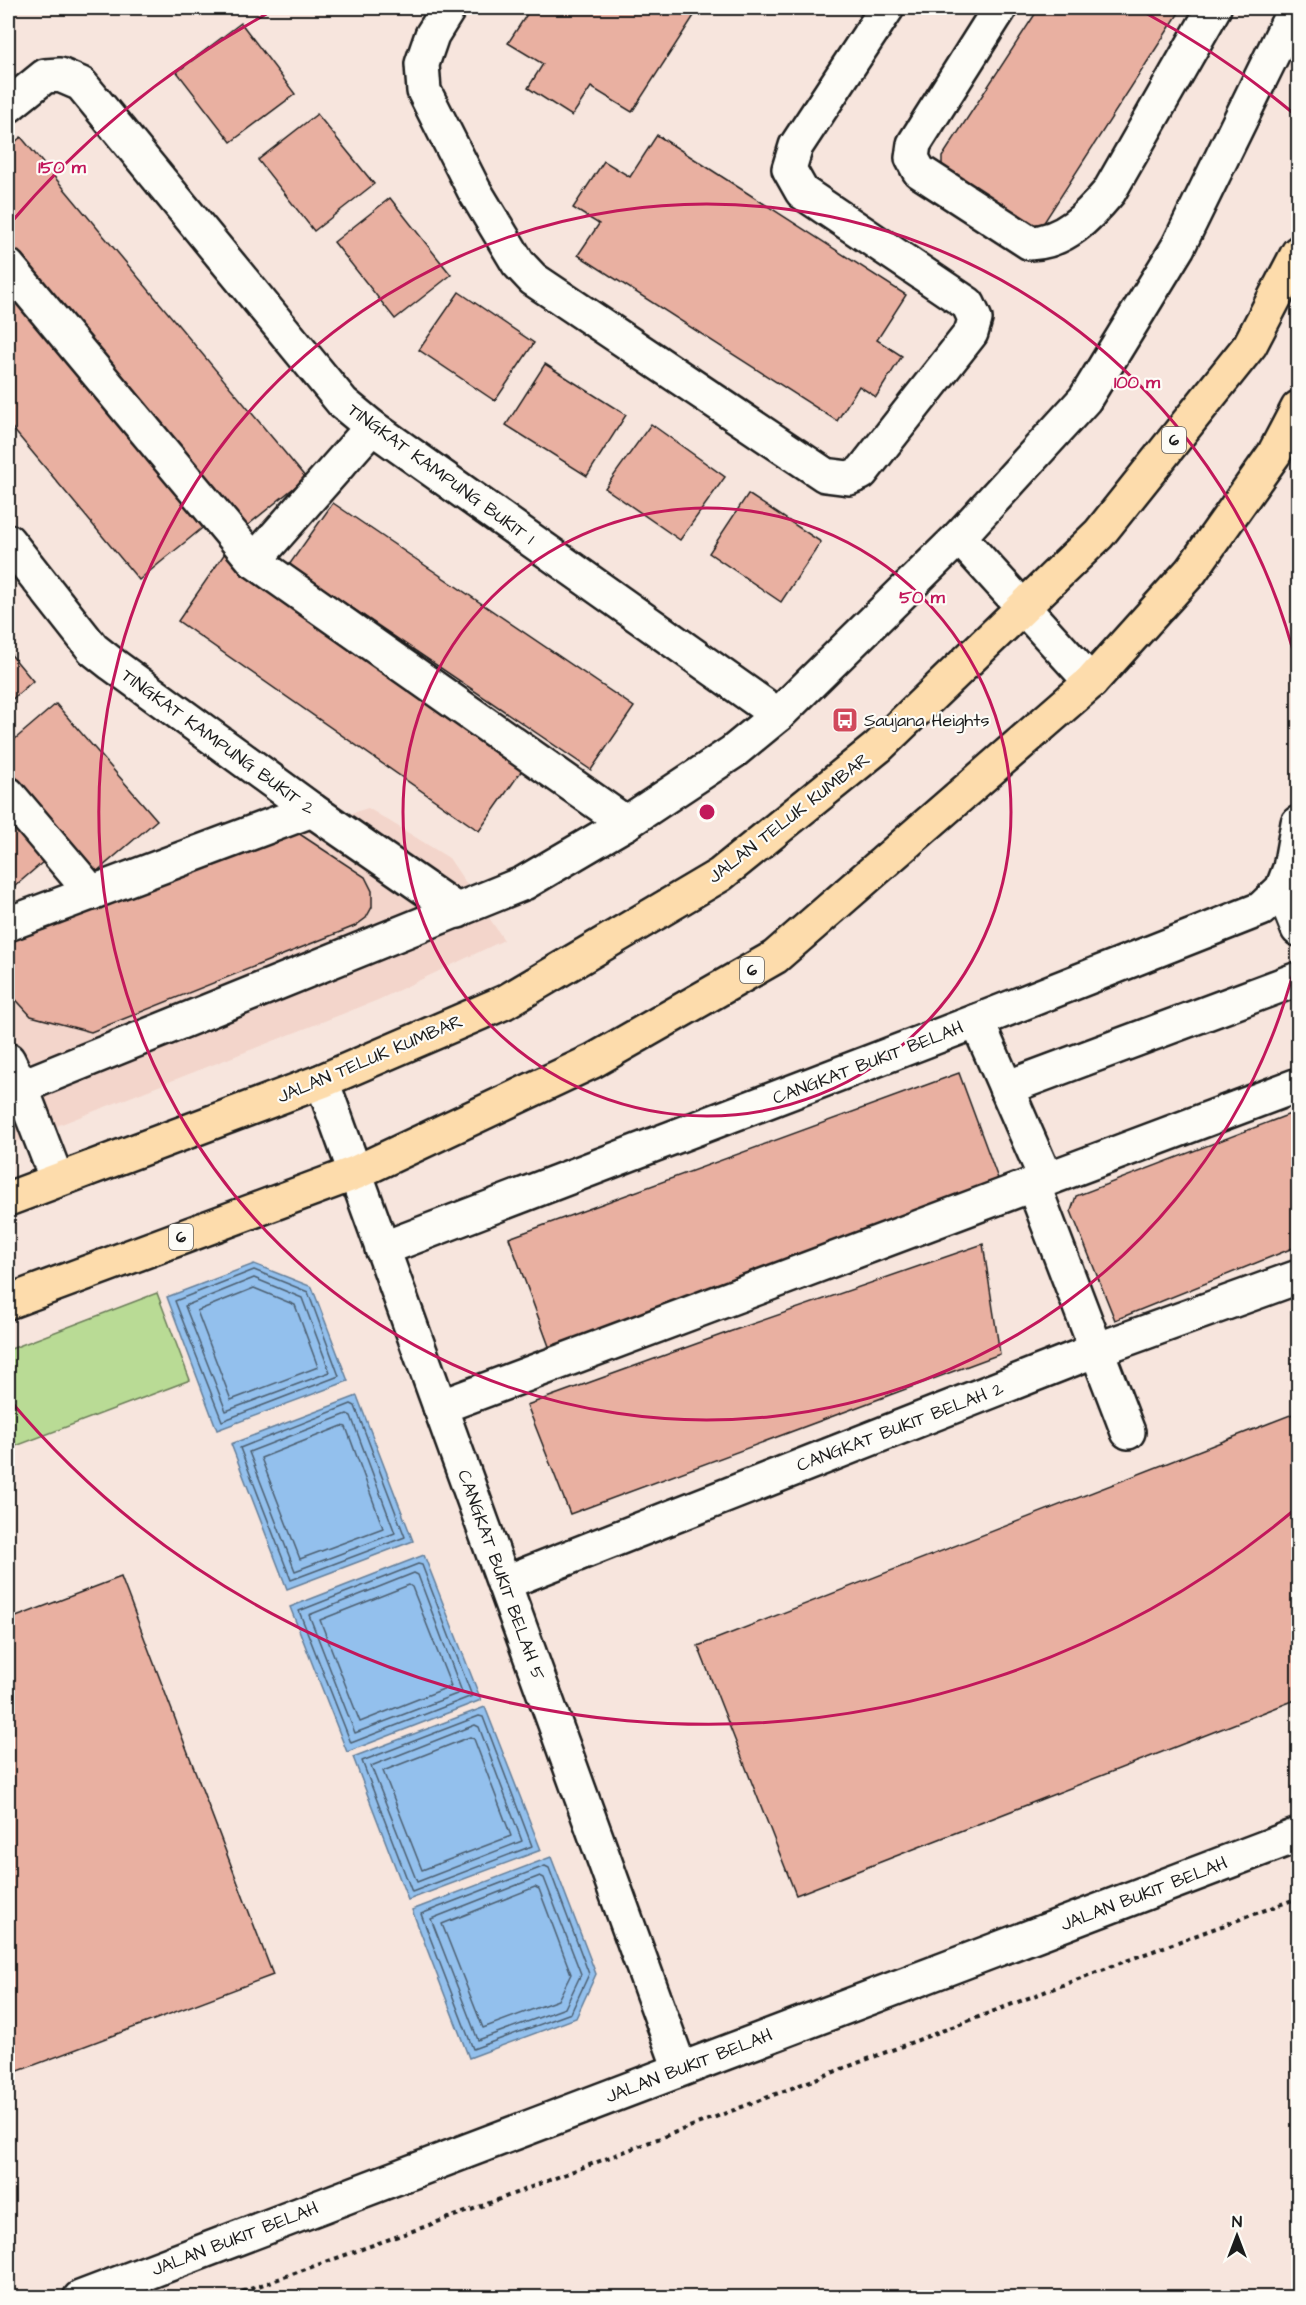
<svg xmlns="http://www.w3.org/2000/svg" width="1306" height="2305" viewBox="0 0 1306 2305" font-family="'Architects Daughter',sans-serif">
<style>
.built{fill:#f3d5cb}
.green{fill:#b9db95;stroke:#6a7c58;stroke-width:1.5}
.water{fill:#93c0ed;stroke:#637e99;stroke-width:1.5}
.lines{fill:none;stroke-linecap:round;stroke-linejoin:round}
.shore{stroke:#4c5e70;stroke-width:1.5}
.building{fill:#e9b0a1;stroke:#1c1c1c;stroke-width:1.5}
.minor-casing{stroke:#1c1c1c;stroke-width:38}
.highway-casing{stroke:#1c1c1c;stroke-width:38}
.path{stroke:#1c1c1c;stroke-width:4;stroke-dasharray:4.5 4.5;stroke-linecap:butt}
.minor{stroke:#fdfcf7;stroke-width:33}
.highway{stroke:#fddcac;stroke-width:33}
.ring{fill:none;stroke:#c2185b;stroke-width:3}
.labels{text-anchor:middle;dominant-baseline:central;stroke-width:4.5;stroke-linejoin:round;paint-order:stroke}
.shield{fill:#fdfcf7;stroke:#605f5e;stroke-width:1.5}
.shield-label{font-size:16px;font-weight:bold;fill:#1c1c1c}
.street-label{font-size:18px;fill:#1c1c1c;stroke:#fdfcf7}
.poi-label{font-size:18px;fill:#1c1c1c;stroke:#fdfcf7;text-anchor:start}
.centre{fill:#c2185b;stroke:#fdfcf7;stroke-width:3}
.ring-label{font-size:18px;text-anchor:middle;font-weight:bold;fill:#c2185b;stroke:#fdfcf7;stroke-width:4.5;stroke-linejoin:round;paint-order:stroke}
</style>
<rect width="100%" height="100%" fill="#f7e5dd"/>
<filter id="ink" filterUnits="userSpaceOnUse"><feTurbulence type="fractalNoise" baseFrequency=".0167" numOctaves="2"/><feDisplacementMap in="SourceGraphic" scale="12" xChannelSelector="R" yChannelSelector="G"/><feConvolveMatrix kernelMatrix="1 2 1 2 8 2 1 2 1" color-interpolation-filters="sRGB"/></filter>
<g filter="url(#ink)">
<!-- built -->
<polygon class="built" points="368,808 449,858 504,940 378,1000 8,1145 8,941 295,831"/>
<!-- green -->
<polygon class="green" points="157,1293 190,1380 8,1449 8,1350"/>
<!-- water -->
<g class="water">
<polygon points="254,1264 312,1287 348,1381 217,1430 167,1297"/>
<polygon points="357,1396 413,1541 287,1589 231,1444"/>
<polygon points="424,1555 481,1700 347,1752 290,1607"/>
<polygon points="485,1707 541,1850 408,1900 353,1757"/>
<polygon points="551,1857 596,1974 576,2018 469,2058 412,1910"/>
</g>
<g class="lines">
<!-- shore -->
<g class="shore">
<polygon points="254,1270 308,1292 339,1376 222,1421 175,1301"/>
<polygon points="254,1278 302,1298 330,1372 226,1411 185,1306"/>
<polygon points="254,1288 295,1305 318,1367 231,1400 197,1311"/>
<polygon points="351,1404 355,1406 405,1537 291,1580 240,1448"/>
<polygon points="347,1414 351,1416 395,1533 295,1571 249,1452"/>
<polygon points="342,1426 346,1427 383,1528 300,1559 261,1458"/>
<polygon points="418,1564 422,1565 472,1696 351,1743 299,1611"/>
<polygon points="414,1573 418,1575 462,1692 355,1733 309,1615"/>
<polygon points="409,1585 412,1587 451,1686 360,1722 320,1620"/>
<polygon points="479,1716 483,1717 532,1846 412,1892 362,1761"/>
<polygon points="475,1725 479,1727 522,1841 417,1882 371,1766"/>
<polygon points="470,1737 474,1739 511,1836 422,1870 383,1771"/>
<polygon points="545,1866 549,1868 589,1974 571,2013 473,2049 421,1914"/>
<polygon points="540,1876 544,1878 581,1974 565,2008 478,2040 431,1919"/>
<polygon points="535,1887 539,1889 571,1974 558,2000 483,2028 442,1924"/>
</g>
</g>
<!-- building -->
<g class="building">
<polygon points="531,8 699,8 632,112 591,87 572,116 528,88 543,64 508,43"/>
<polygon points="1039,8 1182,8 1043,224 1024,231 942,174 942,157"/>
<polygon points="241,23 295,94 231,142 177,72"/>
<polygon points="317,114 374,184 314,231 258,160"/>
<polygon points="657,135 906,295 877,340 902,356 876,397 859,386 837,421 578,255 599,224 573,208 604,161 630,177"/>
<polygon points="21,137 306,478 243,529 8,248 8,148"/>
<polygon points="390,198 451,275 395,319 334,242"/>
<polygon points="8,288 206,525 139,580 8,423"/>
<polygon points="459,292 534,343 495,401 419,350"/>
<polygon points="545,364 626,415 587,476 506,425"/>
<polygon points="651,424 725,477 680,540 605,488"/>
<polygon points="748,494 821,542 781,602 709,553"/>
<polygon points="333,503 634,707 591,770 289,565"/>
<polygon points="225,553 527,763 479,831 178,621"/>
<polygon points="8,651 33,681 8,703"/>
<polygon points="56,704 157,820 95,873 83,866 8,777 8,745"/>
<polygon points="8,819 43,862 8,892"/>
<polygon points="295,831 365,877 372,891 372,907 366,918 355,926 91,1032 31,1016 8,991 8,941"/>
<polygon points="959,1073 1000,1184 550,1349 509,1238"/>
<polygon points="1298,1111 1298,1246 1115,1320 1071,1211 1076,1196"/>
<polygon points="983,1244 1000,1354 570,1514 527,1405 729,1332"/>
<polygon points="1298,1412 1298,1699 796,1895 698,1646"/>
<polygon points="121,1577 273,1975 8,2075 8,1620"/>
</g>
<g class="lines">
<!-- minor casing -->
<g class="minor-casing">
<g id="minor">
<polyline points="449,8 432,35 422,64 424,91 474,190 518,263 533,279 825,475 849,478 861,473 971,333 975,319 968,304 802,192 789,169 796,146 887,8"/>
<path d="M 1000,8 L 914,144 L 912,158 L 919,171 L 1030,243 C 1064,242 1088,217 1109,192 L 1214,8"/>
<polyline points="8,106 45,76 60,75 81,84 343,403 372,427 778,715"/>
<polyline points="8,266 254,561 626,823"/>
<polyline points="959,537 1091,682"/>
<polyline points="8,541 93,649 112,664 312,810 458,911"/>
<polyline points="254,561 372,427"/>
<polyline points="8,794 92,893"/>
<polyline points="1282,889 1298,929"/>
<polyline points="8,924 312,810"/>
<polyline points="977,1021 1046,1179"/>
<polyline points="8,1060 21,1087 57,1180"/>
<polyline points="322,1081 680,2069"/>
<polyline points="1006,1088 1298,979"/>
<polyline points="8,1092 524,883 626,823 733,752 778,715 959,537 1085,399 1178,247 1295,8"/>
<polyline points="1033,1184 1128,1432"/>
<polyline points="382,1249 977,1021 1261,909 1282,889 1290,868 1298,823"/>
<polyline points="440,1407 1298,1085"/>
<polyline points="504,1583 1096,1350 1298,1277"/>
<polyline points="80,2298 1298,1835"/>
</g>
</g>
<!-- highway casing -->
<g class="highway-casing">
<g id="highway">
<polyline points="8,1199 322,1081 505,1002 720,875 878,747 1099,534 1250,345 1298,253"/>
<polyline points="8,1302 355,1173 593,1061 775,957 1091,682 1191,571 1274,454 1298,408"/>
</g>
</g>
<!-- path -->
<polyline class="path" points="225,2298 471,2210 1123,1962 1298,1898"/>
<!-- minor -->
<use href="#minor" class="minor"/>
<!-- highway -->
<use href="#highway" class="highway"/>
</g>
</g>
<!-- distance rings -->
<g class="ring">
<circle cx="707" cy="812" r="304"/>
<path d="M1298 954A608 608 0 1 1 1298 670"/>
<path d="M1293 1511A912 912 0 0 1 8 1398M8 226A912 912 0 0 1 272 11M1142 11A912 912 0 0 1 1293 113"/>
</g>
<!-- icons -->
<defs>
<g id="bus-square" transform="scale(1.35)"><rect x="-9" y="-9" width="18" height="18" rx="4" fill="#d1495b" stroke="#fdfcf7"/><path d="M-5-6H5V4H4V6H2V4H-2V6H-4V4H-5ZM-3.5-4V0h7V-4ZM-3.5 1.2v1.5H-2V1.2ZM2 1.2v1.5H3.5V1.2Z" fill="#fff"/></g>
</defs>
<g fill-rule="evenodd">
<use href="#bus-square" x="845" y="720"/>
</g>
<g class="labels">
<!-- shield labels -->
<g class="shield">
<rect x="1162" y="427" width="24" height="26" rx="4.5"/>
<rect x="740" y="957" width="24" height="26" rx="4.5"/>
<rect x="169" y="1224" width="24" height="26" rx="4.5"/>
</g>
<g class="shield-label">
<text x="1174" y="440">6</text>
<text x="752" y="970">6</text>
<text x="181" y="1237">6</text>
</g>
<!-- street labels -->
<g class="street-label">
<text transform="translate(441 474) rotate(36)">TINGKAT KAMPUNG BUKIT 1</text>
<text transform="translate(218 742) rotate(36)">TINGKAT KAMPUNG BUKIT 2</text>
<text transform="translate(789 818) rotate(-38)">JALAN TELUK KUMBAR</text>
<text transform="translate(370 1059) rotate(-23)">JALAN TELUK KUMBAR</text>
<text transform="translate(868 1063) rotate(-21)">CANGKAT BUKIT BELAH</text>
<text transform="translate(900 1427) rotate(-21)">CANGKAT BUKIT BELAH 2</text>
<text transform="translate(501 1575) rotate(70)">CANGKAT BUKIT BELAH 5</text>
<text transform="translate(1144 1894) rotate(-21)">JALAN BUKIT BELAH</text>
<text transform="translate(689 2066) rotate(-21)">JALAN BUKIT BELAH</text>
<text transform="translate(235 2239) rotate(-21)">JALAN BUKIT BELAH</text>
</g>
<!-- poi labels -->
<g class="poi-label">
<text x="864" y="720">Saujana Heights</text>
</g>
</g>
<circle cx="707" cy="812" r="9" class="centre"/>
<g class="ring-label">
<text x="62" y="173">150 m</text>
<text x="1137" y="388">100 m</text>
<text x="922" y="603">50 m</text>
</g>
<!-- margin -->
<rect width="1306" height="2305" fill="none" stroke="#fdfcf7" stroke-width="30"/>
<rect x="15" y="15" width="1276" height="2275" fill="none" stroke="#1c1c1c" stroke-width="2" filter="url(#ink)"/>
<!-- north arrow -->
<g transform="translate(1237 2236)" stroke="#fdfcf7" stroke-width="4.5" paint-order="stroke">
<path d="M0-4.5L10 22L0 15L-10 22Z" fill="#1c1c1c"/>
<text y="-9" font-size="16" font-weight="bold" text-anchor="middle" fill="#1c1c1c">N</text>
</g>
</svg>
